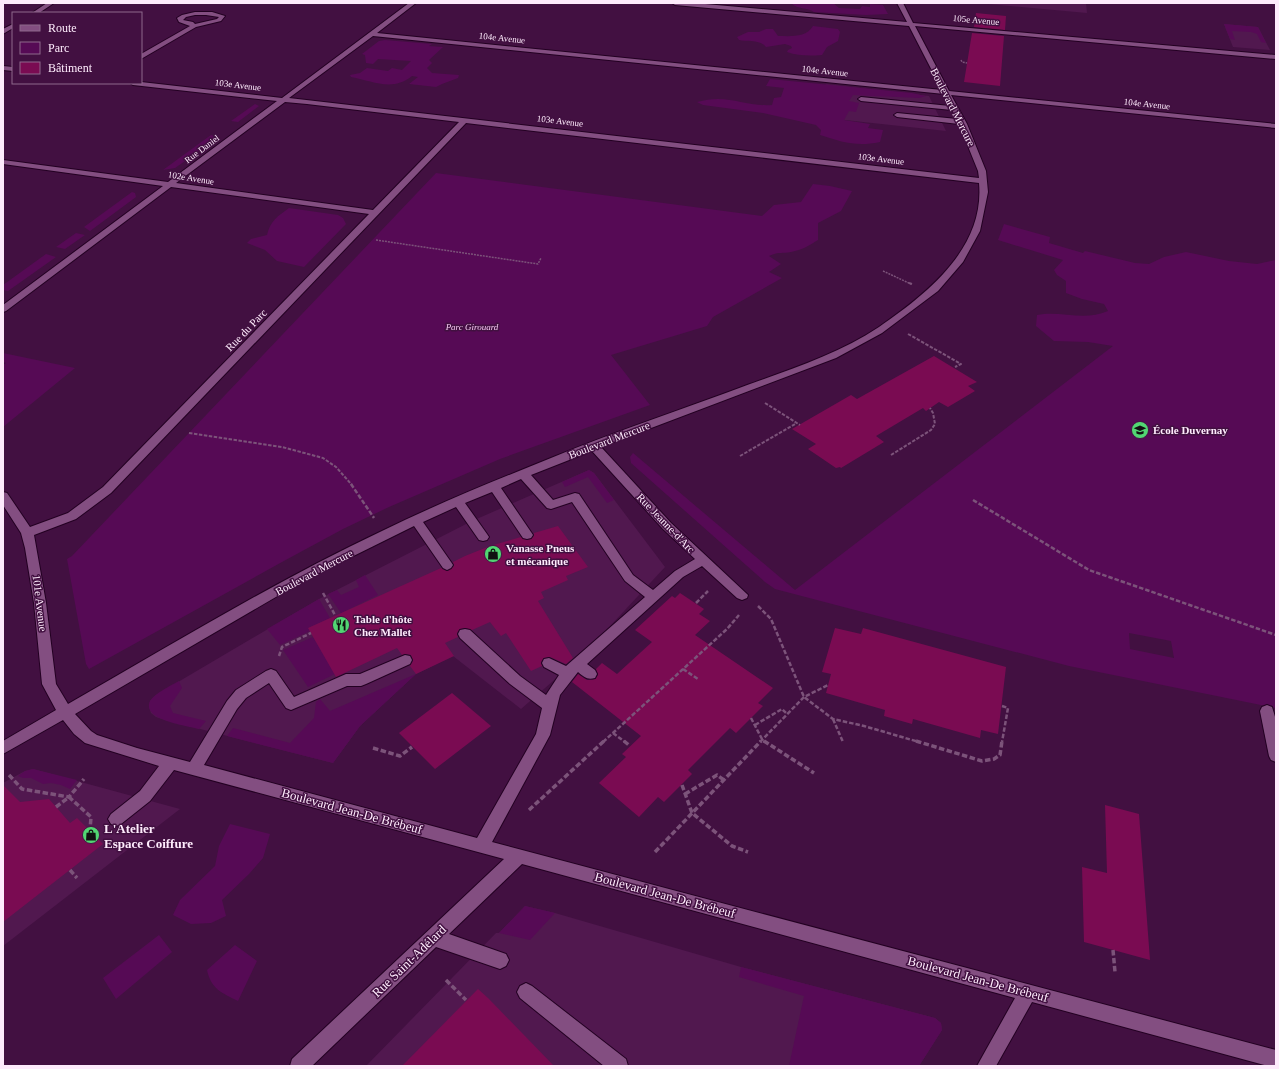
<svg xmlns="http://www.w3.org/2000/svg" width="1279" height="1069" viewBox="0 0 1279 1069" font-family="'Times New Roman',serif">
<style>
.built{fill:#51184f}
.green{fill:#560a55;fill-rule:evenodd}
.building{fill:#7a0b52}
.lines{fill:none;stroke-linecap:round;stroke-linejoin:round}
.minor-casing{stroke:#230022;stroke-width:2}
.path-far3{stroke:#7c537a;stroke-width:1.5;stroke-dasharray:2 1;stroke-linecap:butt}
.path-far2{stroke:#7c537a;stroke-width:2;stroke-dasharray:3.5 1.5;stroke-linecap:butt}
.path-far1{stroke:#7c537a;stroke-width:2.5;stroke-dasharray:4.5 2;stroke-linecap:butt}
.path{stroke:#7c537a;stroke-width:3.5;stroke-dasharray:5.5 2.5;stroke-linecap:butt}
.minor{fill:#834e81;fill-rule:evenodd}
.labels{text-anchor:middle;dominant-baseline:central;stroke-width:3;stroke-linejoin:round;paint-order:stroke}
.far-street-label{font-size:9px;fill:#feebfc;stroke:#421041}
.far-park-label{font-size:9px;font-style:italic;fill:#f5c8f1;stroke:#421041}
.street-label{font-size:11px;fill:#feebfc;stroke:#421041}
.poi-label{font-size:11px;font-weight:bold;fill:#feebfc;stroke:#421041;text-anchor:start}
.near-street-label{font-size:13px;fill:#feebfc;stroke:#421041}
.near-poi-label{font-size:13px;font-weight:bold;fill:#feebfc;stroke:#421041;text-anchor:start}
</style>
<rect width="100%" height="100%" fill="#421041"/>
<!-- built -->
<g class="built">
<polygon points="988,3 1086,3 1087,13 988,4"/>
<polygon points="1224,24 1258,27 1270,50 1233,47"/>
<polygon points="826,84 929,96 946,131 808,116"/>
<polygon points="589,470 594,473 665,567 585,653 521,709 453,656 416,674 360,726 333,763 165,720 156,717 151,713 149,707 150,701 156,695 319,599 472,521"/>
<polygon points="33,769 180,809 3,946 3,783 25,771"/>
<polygon points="525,906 555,913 741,967 935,1018 941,1023 942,1030 919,1066 366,1066 496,933 499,933"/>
</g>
<!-- green -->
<g class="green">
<path d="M 791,3 L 833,3 L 839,8 L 860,9 L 862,6 L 870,7 L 870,4 L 883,5 L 888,14 L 866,15 L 814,12 C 807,7 798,10 791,3 Z"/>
<polygon points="1224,24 1258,27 1266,43 1261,42 1257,34 1251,32 1232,31 1235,40 1230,39"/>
<path d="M 813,26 L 838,29 L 840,32 L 838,41 L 827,47 L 822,55 C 810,56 798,56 787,52 L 788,50 L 792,48 L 791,46 L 785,44 L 766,47 C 760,39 747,42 739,40 L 737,37 L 748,32 L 759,32 L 766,29 L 773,29 L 778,36 C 790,36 806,38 813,26 Z"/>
<path d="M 385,40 L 432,44 L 429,46 L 443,47 L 429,60 L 432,63 L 427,68 L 432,73 L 459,75 L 458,78 L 442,84 L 436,87 L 409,84 L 418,77 L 412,76 C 392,92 373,81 351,77 L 350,75 L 360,73 L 367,68 L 388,71 L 392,68 L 402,70 L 411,61 L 378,59 L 373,64 L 366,63 L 365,55 L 362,54 L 379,41 Z"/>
<path d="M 770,79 L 912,93 L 926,96 L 919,98 L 853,95 L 849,101 L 859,103 L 856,112 L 849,111 L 844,120 L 870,124 L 868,128 L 883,130 L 880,142 C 856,147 842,142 820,135 L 821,130 L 816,125 L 763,113 L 703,105 L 697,102 C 728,93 744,107 772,105 L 774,98 L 781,97 L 784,88 L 766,86 Z"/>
<polygon points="255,104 259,106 238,122 231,121"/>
<polygon points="211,135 219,137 175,168 163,170"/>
<path d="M 436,173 L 762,216 L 774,205 L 801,202 L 813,184 L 830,186 L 852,191 L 841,211 L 818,223 L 818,240 C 810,245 802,250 791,252 C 782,254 780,251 769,256 L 781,264 L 769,272 L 782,278 L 713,317 L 707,326 L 611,355 L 650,405 L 500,459 L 389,507 L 343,529 L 282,562 L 89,669 L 86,664 L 67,559 L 72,556 Z"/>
<polygon points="132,192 135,193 136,197 90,231 84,227"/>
<path d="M 289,208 L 338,215 L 343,218 L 346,224 L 304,267 L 277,261 L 265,250 L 247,243 L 251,239 L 267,235 C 270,221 278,216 289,208 Z"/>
<path d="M 1004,224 L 1050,237 L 1049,243 L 1083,253 L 1085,251 L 1135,263 L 1149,264 L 1164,257 L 1186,252 L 1229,261 L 1257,264 L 1276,260 L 1276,418 L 1275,418 L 1276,423 L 1276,708 L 1069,666 L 775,589 L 765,582 L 631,463 L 630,457 L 633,453 L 795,590 L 1113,346 L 1088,342 L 1054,341 L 1036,326 L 1037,315 C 1061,310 1083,322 1108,311 L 1104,304 L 1082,299 L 1066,293 L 1066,281 L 1057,275 L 1054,270 L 1063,260 L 998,240 ZM 1129,633 L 1171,641 L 1174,658 L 1130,649 Z"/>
<polygon points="76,233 85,235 65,249 56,247"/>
<polygon points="46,254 56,257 8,291 3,290 3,285"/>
<polygon points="3,353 75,368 3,427 3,365 6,363 3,362"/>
<polygon points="589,470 594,473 614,500 607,503 588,477 565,487 562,482"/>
<polygon points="365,575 378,595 341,613 328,594 337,590 341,595 359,587 356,580"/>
<polygon points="319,599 330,618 308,628 310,631 280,645 267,629"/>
<polygon points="313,637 335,674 308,687 283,650"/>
<polygon points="416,674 360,726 333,763 227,736 233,728 290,743 314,718 316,702 320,699 330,711"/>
<path d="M 179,681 L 182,688 L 170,706 L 173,713 L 206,721 L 199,729 C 188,726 141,720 150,701 C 155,693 170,686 179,681 Z"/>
<polygon points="33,769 77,780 70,789 61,785 51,783 43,784 31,778 23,778 18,776 25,771"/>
<polygon points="230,824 270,834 263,858 249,874 222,900 226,916 211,923 191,924 173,915 180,900 215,866 219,846"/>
<polygon points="525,906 555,913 530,940 499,933"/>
<polygon points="159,935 172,952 116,999 103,978"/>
<path d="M 235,945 L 257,961 L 238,1001 C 222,993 211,989 207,970 Z"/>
<polygon points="741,967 935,1018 941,1023 942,1030 919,1066 789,1066 804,996 739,977"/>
</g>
<!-- building -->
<g class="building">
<polygon points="976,13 1006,16 1005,30 974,27"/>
<polygon points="972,33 1004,36 1000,86 964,82"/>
<polygon points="934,356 977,382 968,386 975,391 948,407 939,402 926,411 923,408 876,436 884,442 841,468 840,467 836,468 808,449 816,444 792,429 851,395 857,399"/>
<polygon points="558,526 588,567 566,576 568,580 541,592 544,598 538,601 573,658 566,664 550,657 544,658 541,662 542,666 531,671 506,633 501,636 490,622 472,630 465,628 460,629 457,633 458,637 445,643 454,656 416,674 410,666 413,661 411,655 405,654 402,655 397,648 336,677 308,628 441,568 448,571 454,566 453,562 465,556 490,546 521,537 527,540 531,539 534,536 534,533"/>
<polygon points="680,593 704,609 699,614 710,621 695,635 773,688 758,703 763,706 736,733 730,728 688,770 692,774 664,802 658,797 639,817 599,783 626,757 622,754 641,736 572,682 578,674 587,680 595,679 598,675 596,669 602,663 617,674 652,642 635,630 672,596 675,598"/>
<polygon points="835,628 861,634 863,628 1006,667 998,734 981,730 980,738 913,719 912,724 884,716 885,710 826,693 831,674 822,672"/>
<polygon points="452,693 491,726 435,769 399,733"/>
<polygon points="3,785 20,802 49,799 70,823 77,818 103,844 3,922"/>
<polygon points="1105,805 1139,814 1150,960 1084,942 1082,867 1107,873"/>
<polygon points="478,989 488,998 554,1066 402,1066"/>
</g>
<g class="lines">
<!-- minor casing -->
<g class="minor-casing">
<g id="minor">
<polygon points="47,3 54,3 39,13 32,13"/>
<path d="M 409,3 L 416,3 L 377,33 L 942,90 L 909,26 L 675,5 L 672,3 L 694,3 L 907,22 L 897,3 L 903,3 L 913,23 L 1276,55 L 1276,59 L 915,26 L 949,91 L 1276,124 L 1276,128 L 951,95 L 967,124 L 986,171 L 988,192 L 980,231 L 963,262 L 938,291 L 882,333 L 836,358 L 601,447 L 671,523 L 748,595 L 747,598 L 742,600 L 737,598 L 702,566 L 683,577 L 587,664 L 595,670 L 597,674 L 595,678 C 587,680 584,677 578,672 L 560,695 L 550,735 L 492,842 L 1276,1050 L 1276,1066 L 1268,1066 L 1032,1002 L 996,1066 L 977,1066 L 1015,998 L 522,864 L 449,934 L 506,954 L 509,960 L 506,966 L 500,969 L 436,947 L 312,1066 L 290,1066 L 292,1059 L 504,859 L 174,770 L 150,801 L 121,824 L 116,826 L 111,824 L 108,819 L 111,814 L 140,791 L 159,766 L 85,743 L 74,734 L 63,720 L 3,754 L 3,741 L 56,710 L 42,684 L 34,603 L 25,548 L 21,533 L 3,505 L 3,492 L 7,493 L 30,527 L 68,513 L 103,487 L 369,214 L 171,187 L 6,311 L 3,312 L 3,305 L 163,186 L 3,164 L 3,160 L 168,182 L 277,101 L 133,85 L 130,83 L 141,82 L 282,98 ZM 373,36 L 944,94 L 950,106 L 861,97 L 858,99 L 861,101 L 952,110 L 957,119 L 897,113 L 894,115 L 897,117 L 959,124 L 978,171 L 979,178 L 289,98 ZM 285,102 L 307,104 L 459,122 L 373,210 L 176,183 ZM 466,123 L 979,183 C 985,248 927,294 879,327 C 840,353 794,368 750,384 C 684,409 616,431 551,458 C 494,481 437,504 382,531 C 274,582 171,645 68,704 L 56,684 L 46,603 L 34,535 L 76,519 L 111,493 ZM 592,451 L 663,529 L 695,559 L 675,571 L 653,590 L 633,575 L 579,494 L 575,493 L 553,500 L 531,475 ZM 521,479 L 547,508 L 551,509 L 572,502 L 625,581 L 645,597 L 566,666 L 549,658 L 544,659 L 542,663 L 544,667 L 559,675 L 546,695 L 520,676 L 470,630 L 465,629 L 460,630 L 458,634 L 460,638 L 510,684 L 542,708 L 536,734 L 477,838 L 204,765 L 237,709 L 246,698 L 269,683 L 286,708 L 291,710 L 347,686 L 361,686 L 366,684 L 410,664 L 412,660 L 410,656 L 405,655 L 360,674 L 346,674 L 294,697 L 276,671 L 271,669 L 266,671 L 236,690 L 227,701 L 190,762 L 137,748 L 97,735 L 91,731 L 75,714 L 305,580 L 414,526 L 443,568 L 447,570 L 451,568 L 453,565 L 451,562 L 423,522 L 456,507 L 479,540 L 483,541 L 487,540 L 489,537 L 487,534 L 465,503 L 492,492 L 523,538 L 527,539 L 531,538 L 533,535 L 531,532 L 501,488 Z"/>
<path d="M 195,12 L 212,12 L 225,16 L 221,21 L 196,27 L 141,59 L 141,54 L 190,26 L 179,22 L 177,18 L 182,15 ZM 195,15 L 206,15 L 219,17 L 217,19 L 195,24 L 193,22 L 183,20 L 186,17 Z"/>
<polygon points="13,24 13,28 3,34 3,29"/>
<polygon points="3,66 13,67 13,71 3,70"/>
<polygon points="1267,705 1272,707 1276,720 1276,762 1271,760 1269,756 1260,711 1262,707"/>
<polygon points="526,983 532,986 626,1059 628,1066 604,1066 520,998 517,992 520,986"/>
</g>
</g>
<!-- path-far3 -->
<g class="path-far3">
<polyline points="961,60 962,62 967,63"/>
<polyline points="376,240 538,264 541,258"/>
<polyline points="883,271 911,284"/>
</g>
<!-- path-far2 -->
<g class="path-far2">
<polyline points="909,283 912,284"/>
<polyline points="908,334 961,364 955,367"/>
<polyline points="765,403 800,425"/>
<polyline points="189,433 282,447 323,458 336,467 352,485"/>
<polyline points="891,455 931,430 935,424 933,413 930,408"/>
<polyline points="740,456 797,423"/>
</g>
<!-- path-far1 -->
<g class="path-far1">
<polyline points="351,484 374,518"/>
<polyline points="973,500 1089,570 1276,635"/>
<polyline points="323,593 335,615"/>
<polyline points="696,603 708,591"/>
<polyline points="758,606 771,619 804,697 833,719 864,726 919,742"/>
<polyline points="279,656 282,647 311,633"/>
<polyline points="683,669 698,679"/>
<polyline points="1002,706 1008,708 1002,742"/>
<polyline points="751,718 763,741 765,742"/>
<polyline points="833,719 843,742"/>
<polyline points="755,725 782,709 787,714"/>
<polyline points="613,733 625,742"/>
<polyline points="603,742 727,629 739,615"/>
<polyline points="760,742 804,697 828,685"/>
</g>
<!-- path -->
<g class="path">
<polyline points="624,741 630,746"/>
<polyline points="764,741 814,773"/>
<polyline points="916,741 982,761 994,759 1000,755 1002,741"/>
<polyline points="373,748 400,756 412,747"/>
<polyline points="9,775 22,789 69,797 84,779"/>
<polyline points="682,785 692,813 732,846 748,852"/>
<polyline points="685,794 717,775 724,780"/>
<polyline points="56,807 69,797 91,817 90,830"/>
<polyline points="529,810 604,741"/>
<polyline points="655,852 761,741"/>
<polyline points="70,870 77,878"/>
<polyline points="1113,950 1115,972"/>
<polyline points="446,980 466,1000"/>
</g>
<!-- minor -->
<use href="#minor" class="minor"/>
</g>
<!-- icons -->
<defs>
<g id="school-disc" transform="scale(0.9)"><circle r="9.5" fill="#52d673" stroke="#421041"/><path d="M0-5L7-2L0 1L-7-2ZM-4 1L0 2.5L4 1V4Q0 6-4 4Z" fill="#111"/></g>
<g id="shop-disc" transform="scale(0.9)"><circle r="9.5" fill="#52d673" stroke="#421041"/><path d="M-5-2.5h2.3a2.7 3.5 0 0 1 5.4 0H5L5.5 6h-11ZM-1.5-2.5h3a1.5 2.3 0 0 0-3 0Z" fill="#111"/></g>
<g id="restaurant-disc" transform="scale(0.9)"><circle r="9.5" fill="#52d673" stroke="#421041"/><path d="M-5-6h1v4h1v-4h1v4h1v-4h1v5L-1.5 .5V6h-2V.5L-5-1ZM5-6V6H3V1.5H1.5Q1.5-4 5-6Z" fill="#111"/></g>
</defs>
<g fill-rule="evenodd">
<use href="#school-disc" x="1140" y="430"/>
<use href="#shop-disc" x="493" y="554"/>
<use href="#restaurant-disc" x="341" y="625"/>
<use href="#shop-disc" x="91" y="835"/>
</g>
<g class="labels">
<!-- far-street labels -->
<g class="far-street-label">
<text transform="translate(976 20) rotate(5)">105e Avenue</text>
<text transform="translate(502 38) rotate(6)">104e Avenue</text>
<text transform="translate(825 71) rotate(6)">104e Avenue</text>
<text transform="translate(238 85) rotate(7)">103e Avenue</text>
<text transform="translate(1147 104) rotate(6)">104e Avenue</text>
<text transform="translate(560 121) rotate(7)">103e Avenue</text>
<text transform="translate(202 149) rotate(-37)">Rue Daniel</text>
<text transform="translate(881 159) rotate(7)">103e Avenue</text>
<text transform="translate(191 178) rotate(9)">102e Avenue</text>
</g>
<!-- far-park labels -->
<g class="far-park-label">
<text x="472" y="327">Parc Girouard</text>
</g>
<!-- street labels -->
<g class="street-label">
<text transform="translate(953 107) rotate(63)">Boulevard Mercure</text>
<text transform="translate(246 330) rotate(-46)">Rue du Parc</text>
<text transform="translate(609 440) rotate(-21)">Boulevard Mercure</text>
<text transform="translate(666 523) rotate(46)">Rue Jeanne-d'Arc</text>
<text transform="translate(314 572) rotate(-28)">Boulevard Mercure</text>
<text transform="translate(40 603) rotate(83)">101e Avenue</text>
</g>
<!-- poi labels -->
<g class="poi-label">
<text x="1153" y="430">École Duvernay</text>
<text x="506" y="548">Vanasse Pneus<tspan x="506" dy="13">et mécanique</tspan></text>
<text x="354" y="619">Table d'hôte<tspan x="354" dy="13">Chez Mallet</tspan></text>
</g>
<!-- near-street labels -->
<g class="near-street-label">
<text transform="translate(352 811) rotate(15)">Boulevard Jean-De Brébeuf</text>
<text transform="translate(665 895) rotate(15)">Boulevard Jean-De Brébeuf</text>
<text transform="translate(409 961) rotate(-44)">Rue Saint-Adélard</text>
<text transform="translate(978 979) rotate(15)">Boulevard Jean-De Brébeuf</text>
</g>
<!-- near-poi labels -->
<g class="near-poi-label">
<text x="104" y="828">L'Atelier<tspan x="104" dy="15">Espace Coiffure</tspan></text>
</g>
</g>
<!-- border -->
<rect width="1279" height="1069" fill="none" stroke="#feebfc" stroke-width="8"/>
<!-- legend -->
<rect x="12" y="12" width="130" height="72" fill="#421041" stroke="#8d688c"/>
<rect x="20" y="25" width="20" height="6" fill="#834e81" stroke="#8d688c"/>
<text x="48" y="32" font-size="12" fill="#feebfc">Route</text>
<rect x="20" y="42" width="20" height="12" fill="#560a55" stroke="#8d688c"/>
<text x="48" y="52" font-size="12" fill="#feebfc">Parc</text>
<rect x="20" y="62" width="20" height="12" fill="#7a0b52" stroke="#8d688c"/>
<text x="48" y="72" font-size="12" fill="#feebfc">Bâtiment</text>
</svg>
